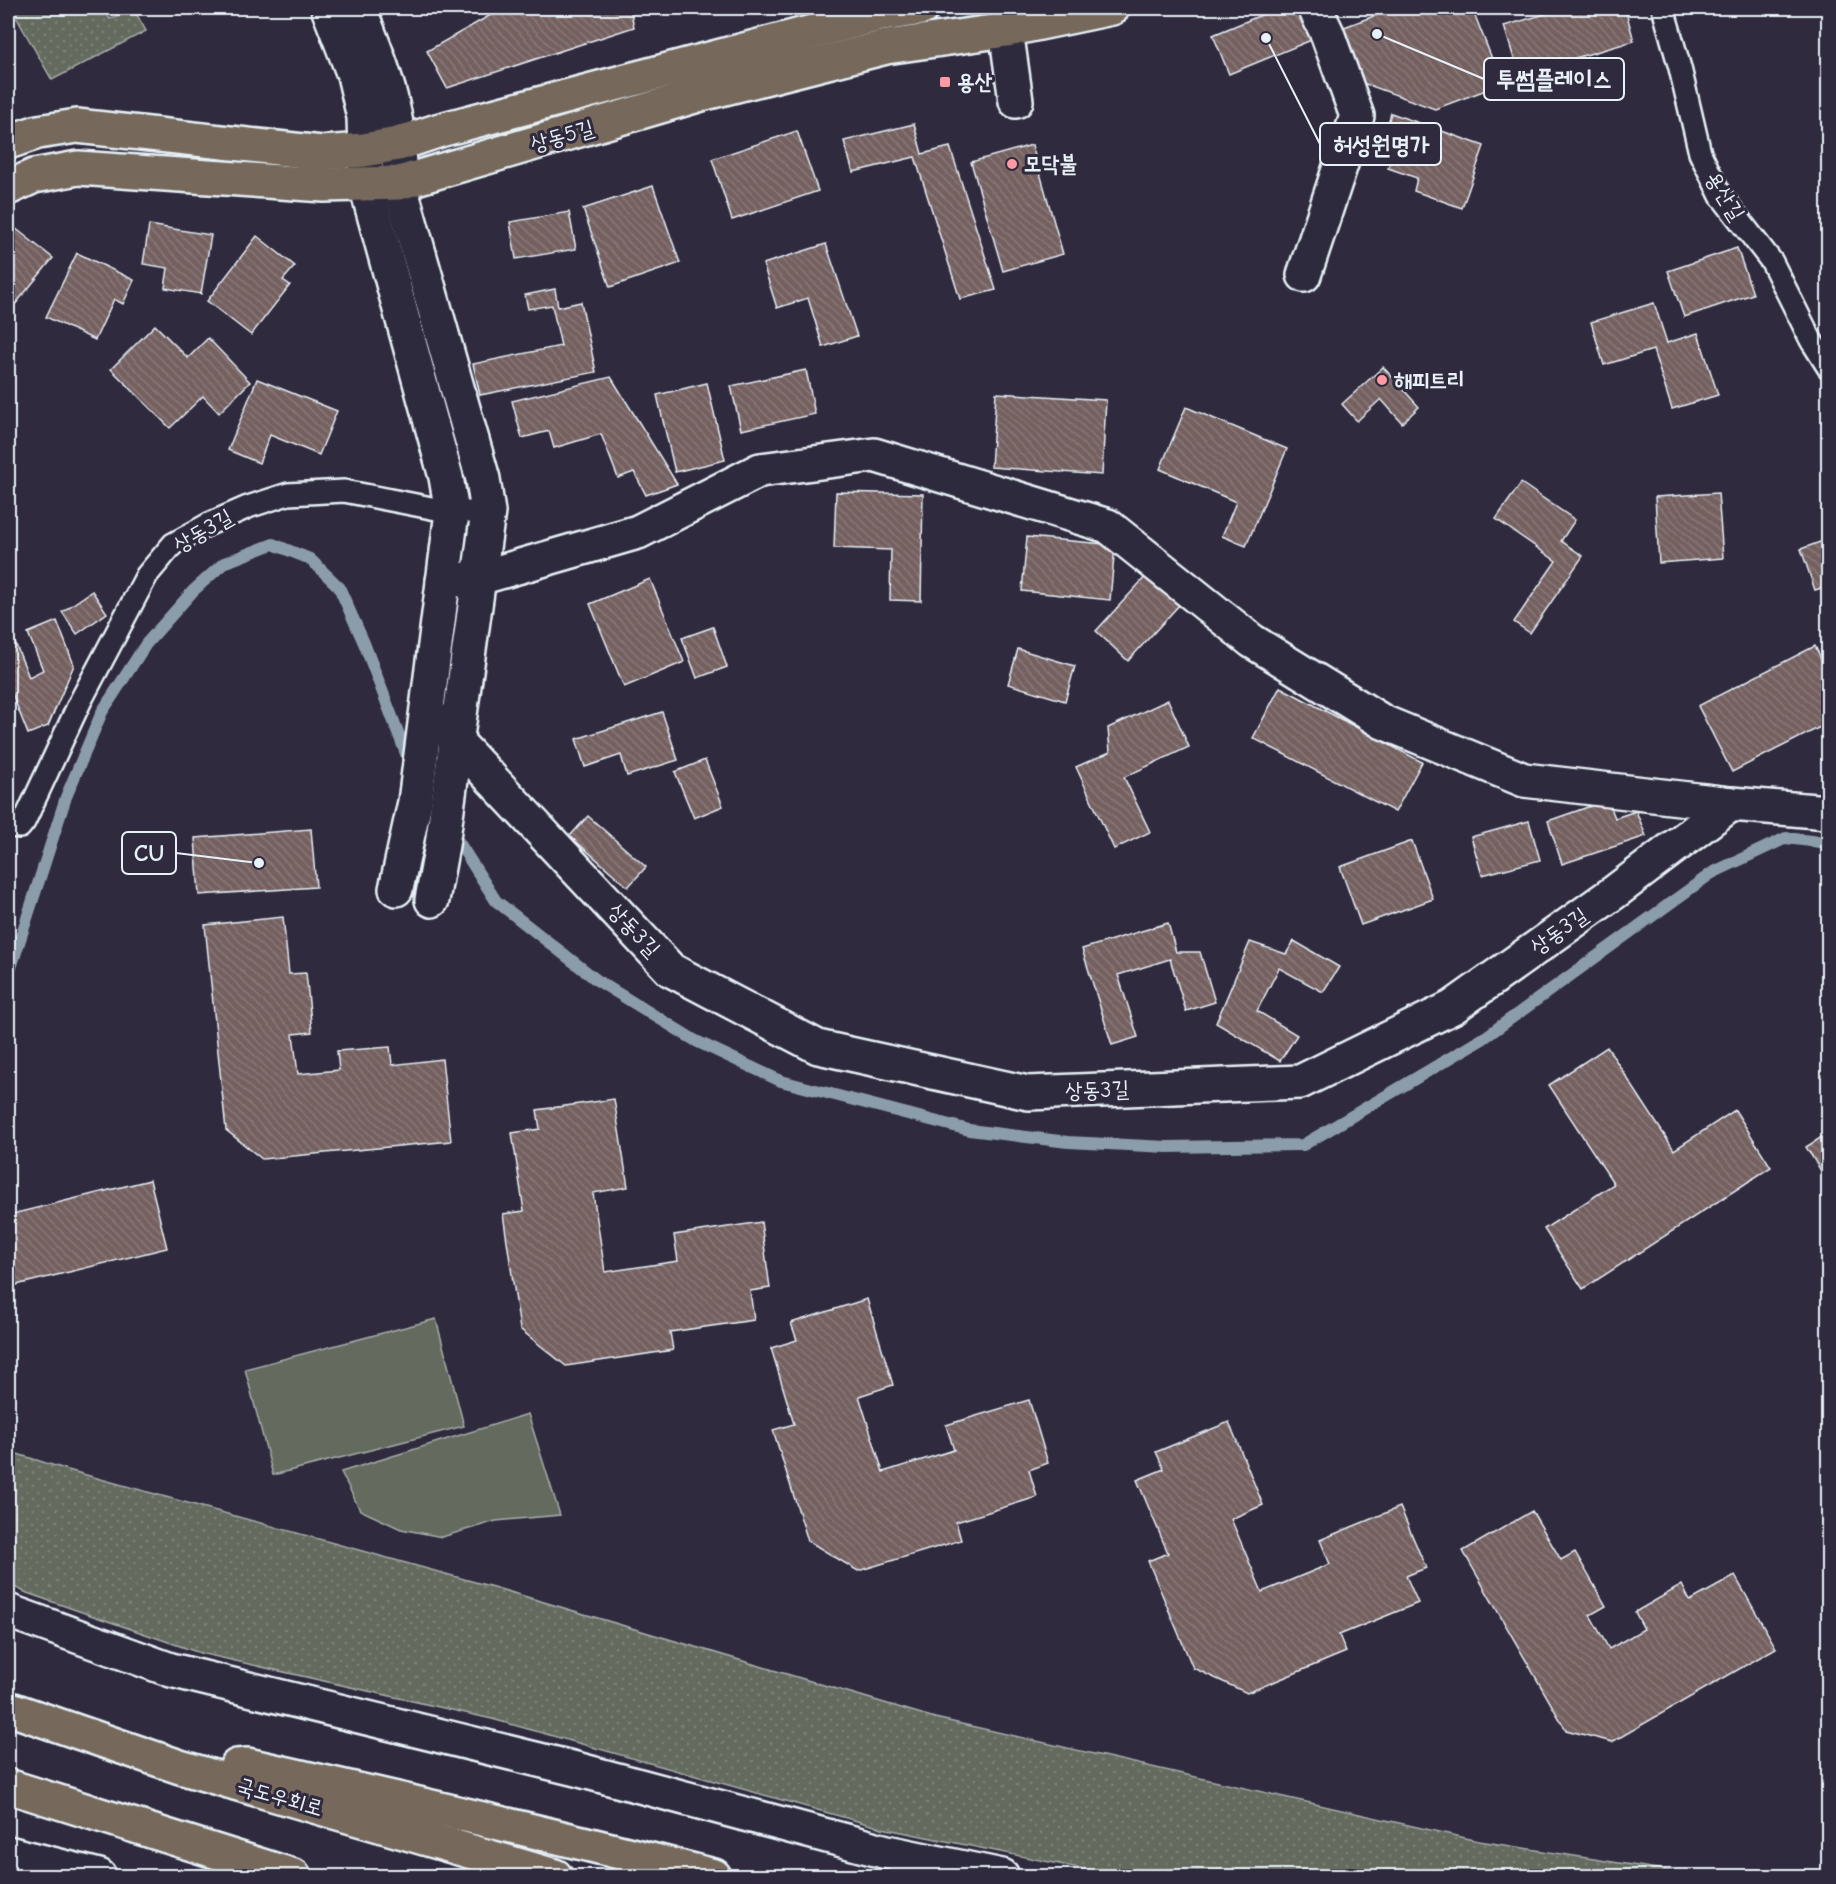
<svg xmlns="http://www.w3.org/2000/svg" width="1836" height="1884" viewBox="0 0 1836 1884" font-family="'Comic Neue','Poor Story',sans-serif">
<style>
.grass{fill:url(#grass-dots);stroke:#a6aeab;stroke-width:1.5}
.green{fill:#656b5e;stroke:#a6aeab;stroke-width:1.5}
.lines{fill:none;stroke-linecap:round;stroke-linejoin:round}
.stream{stroke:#8b9dab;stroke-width:12}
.building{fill:url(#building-back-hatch);stroke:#e8f1f8;stroke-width:1.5}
.service-casing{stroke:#e8f1f8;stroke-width:26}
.minor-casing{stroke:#e8f1f8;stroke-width:38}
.tertiary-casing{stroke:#e8f1f8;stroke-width:38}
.primary-casing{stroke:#e8f1f8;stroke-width:38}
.trunk-casing{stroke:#e8f1f8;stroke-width:38}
.service{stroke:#2f2a3d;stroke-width:21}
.minor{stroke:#2f2a3d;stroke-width:33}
.tertiary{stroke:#2f2a3d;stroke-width:33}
.primary{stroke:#76695c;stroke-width:33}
.trunk{stroke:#76695c;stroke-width:33}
.poi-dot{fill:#ff9aa2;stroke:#2f2a3d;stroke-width:2}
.labels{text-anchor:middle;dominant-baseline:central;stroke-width:6;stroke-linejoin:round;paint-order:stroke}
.poi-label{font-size:22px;font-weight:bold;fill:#e8f1f8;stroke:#2f2a3d;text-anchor:start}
.street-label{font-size:22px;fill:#e8f1f8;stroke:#2f2a3d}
.leader{fill:none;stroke:#e8f1f8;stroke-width:2}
.callout-dot{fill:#e8f1f8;stroke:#2f2a3d;stroke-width:2}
.callout{fill:#2f2a3d;stroke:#e8f1f8;stroke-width:2}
.callout-label{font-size:24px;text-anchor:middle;font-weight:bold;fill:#e8f1f8}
</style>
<defs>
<pattern id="grass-dots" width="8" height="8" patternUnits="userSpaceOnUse" patternTransform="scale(1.5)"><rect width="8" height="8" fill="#656b5e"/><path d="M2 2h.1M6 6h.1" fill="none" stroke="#7b8176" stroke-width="1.8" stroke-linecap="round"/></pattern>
<pattern id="building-back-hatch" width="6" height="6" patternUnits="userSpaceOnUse" patternTransform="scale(1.5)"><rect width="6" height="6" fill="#756161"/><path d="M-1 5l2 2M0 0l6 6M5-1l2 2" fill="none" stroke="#897878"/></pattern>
</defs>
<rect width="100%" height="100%" fill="#2f2a3d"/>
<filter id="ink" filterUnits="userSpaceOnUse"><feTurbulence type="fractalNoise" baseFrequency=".0167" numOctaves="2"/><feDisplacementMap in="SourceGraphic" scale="12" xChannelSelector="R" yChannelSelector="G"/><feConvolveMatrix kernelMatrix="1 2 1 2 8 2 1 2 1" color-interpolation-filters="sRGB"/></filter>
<g filter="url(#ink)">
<!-- grass -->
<g class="grass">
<polygon points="11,8 103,8 110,19 133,8 146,31 52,80"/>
<polygon points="8,1451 68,1470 493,1587 935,1718 1479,1841 1702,1876 1118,1876 882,1828 492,1719 200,1653 27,1593 8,1584"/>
</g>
<!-- green -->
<g class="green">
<polygon points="436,1319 464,1426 273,1475 245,1369"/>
<polygon points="528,1414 560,1515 496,1521 442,1537 401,1529 360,1510 341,1472"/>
</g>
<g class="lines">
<!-- stream -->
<g class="stream">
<polyline points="451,830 496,901 598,981 696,1041 781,1081 969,1130 1068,1142 1167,1147 1303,1145 1484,1038 1712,873 1786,838 1828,843"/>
<polyline points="8,977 66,797 102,712 146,644 193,591 224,563 273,544 310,559 339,587 364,643 410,764"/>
</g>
</g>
<!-- building -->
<g class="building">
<polygon points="503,8 630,8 634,27 447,88 427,51"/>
<polygon points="1278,8 1308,8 1321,36 1229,74 1213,35"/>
<polygon points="1395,8 1472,8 1502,84 1435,109 1360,82 1339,29"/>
<polygon points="1565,8 1625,8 1634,41 1575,58 1581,78 1545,88 1539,68 1519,75 1504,26"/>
<polygon points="1391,113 1484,146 1462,208 1414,191 1417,178 1388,168 1401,132 1387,127"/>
<polygon points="914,124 922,154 950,147 996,290 960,299 915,157 853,172 844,141"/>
<polygon points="797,131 818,191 732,220 712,159"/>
<polygon points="1032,145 1063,254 1003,271 971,162"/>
<polygon points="653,186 680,263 610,287 583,209"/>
<polygon points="569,212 576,249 516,259 510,222"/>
<polygon points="10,224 53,258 9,312 8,227"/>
<polygon points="149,225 211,235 201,294 165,288 168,268 143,264"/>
<polygon points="257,236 295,266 283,280 290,285 251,335 207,301"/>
<polygon points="826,244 857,336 823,347 808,298 777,308 763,264"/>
<polygon points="1737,248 1753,294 1684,317 1668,271"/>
<polygon points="77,253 134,280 123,304 114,299 95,340 46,317"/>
<polygon points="555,289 558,307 581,302 596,372 480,395 473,364 561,346 552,305 528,309 525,295"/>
<polygon points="1654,303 1667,343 1698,333 1718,395 1672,409 1653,350 1604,365 1591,322"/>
<polygon points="155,325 188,358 208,338 250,382 219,413 203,396 170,428 111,369"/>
<polygon points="1383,367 1419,407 1402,423 1381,399 1357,421 1342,404"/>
<polygon points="806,370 815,414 741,430 731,386"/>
<polygon points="611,377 677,484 646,495 634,472 618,478 601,434 554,448 549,431 522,438 512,401"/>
<polygon points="257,379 337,411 319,455 270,435 259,463 228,450"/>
<polygon points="707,383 725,460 675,472 657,395"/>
<polygon points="996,393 1106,400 1102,475 991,467"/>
<polygon points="1186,407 1287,449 1246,546 1222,536 1236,502 1160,469"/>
<polygon points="1521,483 1575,520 1561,541 1583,556 1530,633 1514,622 1556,561 1496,519"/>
<polygon points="836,492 923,494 921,601 890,600 891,550 834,548"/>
<polygon points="1718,493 1723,558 1659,563 1655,497"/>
<polygon points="1027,537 1115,545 1110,600 1022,591"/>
<polygon points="1828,539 1828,586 1815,590 1801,549"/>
<polygon points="1147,575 1180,604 1128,661 1096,631"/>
<polygon points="650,579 684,662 624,687 590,604"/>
<polygon points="92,591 107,613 77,634 62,612"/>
<polygon points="57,621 74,665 48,726 28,734 11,691 8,692 8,629 9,628 29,677 43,670 28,633"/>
<polygon points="713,627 727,667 697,678 682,638"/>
<polygon points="1815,646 1828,673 1828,723 1732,772 1698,706"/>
<polygon points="1018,649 1075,666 1065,701 1008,684"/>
<polygon points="1280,687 1422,762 1395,812 1253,738"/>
<polygon points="1168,700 1189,747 1124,777 1150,832 1114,849 1076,767 1110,752 1108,728"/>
<polygon points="662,712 678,760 627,776 621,755 585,767 576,739"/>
<polygon points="705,760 723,806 694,818 675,772"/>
<polygon points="1608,800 1615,818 1636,811 1646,836 1562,864 1548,821"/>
<polygon points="588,816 646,867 628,887 570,836"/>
<polygon points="1529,821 1540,860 1482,875 1471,837"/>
<polygon points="311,829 316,887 199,895 195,838"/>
<polygon points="1412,841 1433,899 1361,925 1340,867"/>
<polygon points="283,917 289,974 306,973 312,1032 293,1034 298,1074 339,1070 337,1051 390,1047 392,1065 442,1059 451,1141 262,1159 226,1130 205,925"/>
<polygon points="1168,923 1176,952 1200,952 1215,1002 1186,1011 1170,959 1118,975 1138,1037 1112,1045 1082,949"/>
<polygon points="1294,941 1339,967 1323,992 1279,968 1257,1011 1297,1035 1280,1061 1216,1023 1250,942 1286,954"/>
<polygon points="1607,1047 1674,1150 1735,1110 1771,1167 1583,1289 1544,1229 1614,1184 1549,1085"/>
<polygon points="614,1099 628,1187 593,1193 605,1272 678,1261 674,1235 761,1222 770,1288 750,1291 754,1320 670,1332 673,1350 566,1366 520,1329 503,1214 524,1211 512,1133 540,1129 537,1110"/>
<polygon points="1828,1133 1828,1182 1806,1147"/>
<polygon points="150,1180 167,1248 8,1287 8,1215"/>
<polygon points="867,1299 893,1385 859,1396 883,1472 954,1450 946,1425 1029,1400 1048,1463 1029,1470 1037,1497 956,1522 961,1540 858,1571 808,1541 773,1430 794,1424 771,1348 797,1340 791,1323"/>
<polygon points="1229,1422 1263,1505 1231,1519 1262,1592 1330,1564 1320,1540 1400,1507 1426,1568 1406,1576 1418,1603 1339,1635 1346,1652 1247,1693 1193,1668 1148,1561 1168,1553 1137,1480 1164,1469 1156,1452"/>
<polygon points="1532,1511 1561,1560 1575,1552 1606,1606 1590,1615 1609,1649 1644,1629 1635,1612 1682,1585 1690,1601 1735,1576 1776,1648 1612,1742 1566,1730 1463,1551"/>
</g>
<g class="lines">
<!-- service casing -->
<g class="service-casing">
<g id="service">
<polyline points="1663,8 1680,68 1700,153 1721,196 1772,262 1811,340 1828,367"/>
<polyline points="8,826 20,827 24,822 80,702 147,575 173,544 209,524 248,507 288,494 344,491 452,512 488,512"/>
</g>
</g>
<!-- minor casing -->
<g class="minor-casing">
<g id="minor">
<polyline points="1006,30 1016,101"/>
<polyline points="1304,275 1357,116 1327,33 1315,8"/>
<polyline points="443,581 479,578 638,532 760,470 874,455 1108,526 1252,641 1383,722 1524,780 1731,804"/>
<polyline points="444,722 456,741 671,970 818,1047 1028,1093 1300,1082 1453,1007 1616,891 1731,804 1828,812"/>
<polyline points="8,1611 171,1670 576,1769 887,1852 1002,1876"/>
<polyline points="8,1853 99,1876"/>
</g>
</g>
<!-- tertiary casing -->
<g class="tertiary-casing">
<g id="tertiary">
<polyline points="328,8 354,75 364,117 366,185 446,477 452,512 415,802 396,889"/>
<path d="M 359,8 C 372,42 387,77 394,113 C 399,136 399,160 399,183 L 483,479 L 488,512 L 442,845 L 432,900"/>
</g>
</g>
<!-- primary casing -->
<g class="primary-casing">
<g id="primary">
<polyline points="8,142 38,132 77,126 322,153 364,150 398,144 440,130 877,15 922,8"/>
<polyline points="8,188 34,176 78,168 324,185 399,183 705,93 886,47 1006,30 1112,8"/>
</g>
</g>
<!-- trunk casing -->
<g class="trunk-casing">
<g id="trunk">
<polyline points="8,1708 180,1767 555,1876"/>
<path d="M 237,1766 L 248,1765 C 404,1800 559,1836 714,1876"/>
<polyline points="8,1786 294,1876"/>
</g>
</g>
<!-- service -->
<use href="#service" class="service"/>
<!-- minor -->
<use href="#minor" class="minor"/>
<!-- tertiary -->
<use href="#tertiary" class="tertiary"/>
<!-- primary -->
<use href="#primary" class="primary"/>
<!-- trunk -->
<use href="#trunk" class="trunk"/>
</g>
</g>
<!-- markers -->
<g class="poi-dot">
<rect x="939" y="76" width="12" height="12" rx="3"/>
<circle cx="1012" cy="164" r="6"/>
<circle cx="1382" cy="380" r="6"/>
</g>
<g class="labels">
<!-- poi labels -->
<g class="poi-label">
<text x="957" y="82">용산</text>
<text x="1024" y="164">모닥불</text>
<text x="1394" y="380">해피트리</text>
</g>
<!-- street labels -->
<g class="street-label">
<text transform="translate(562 136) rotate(-16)">상동5길</text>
<text transform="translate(1725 196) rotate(58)">용산길</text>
<text transform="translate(203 531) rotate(-30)">상동3길</text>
<text transform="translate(634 930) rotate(47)">상동3길</text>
<text transform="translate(1559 931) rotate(-35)">상동3길</text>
<text transform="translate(1097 1090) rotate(-2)">상동3길</text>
<text transform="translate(280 1797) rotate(16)">국도우회로</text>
</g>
</g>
<!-- callouts -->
<path class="leader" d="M1377 34L1484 79M1266 38L1320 144M259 863L176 853"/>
<g class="callout-dot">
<circle cx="1377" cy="34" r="6"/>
<circle cx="1266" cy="38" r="6"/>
<circle cx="259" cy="863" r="6"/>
</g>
<g class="callout">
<rect x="1484" y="58" width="140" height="42" rx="6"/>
<rect x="1320" y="123" width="121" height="42" rx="6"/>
<rect x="122" y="832" width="54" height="42" rx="6"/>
</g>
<g class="callout-label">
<text x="1554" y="87">투썸플레이스</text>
<text x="1381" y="153">허성원명가</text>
<text x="149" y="861">CU</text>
</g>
<!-- margin -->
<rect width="1836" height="1884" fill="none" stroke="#2f2a3d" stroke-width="30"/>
<rect x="15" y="15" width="1806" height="1854" fill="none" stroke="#e8f1f8" stroke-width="2" filter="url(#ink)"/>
</svg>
